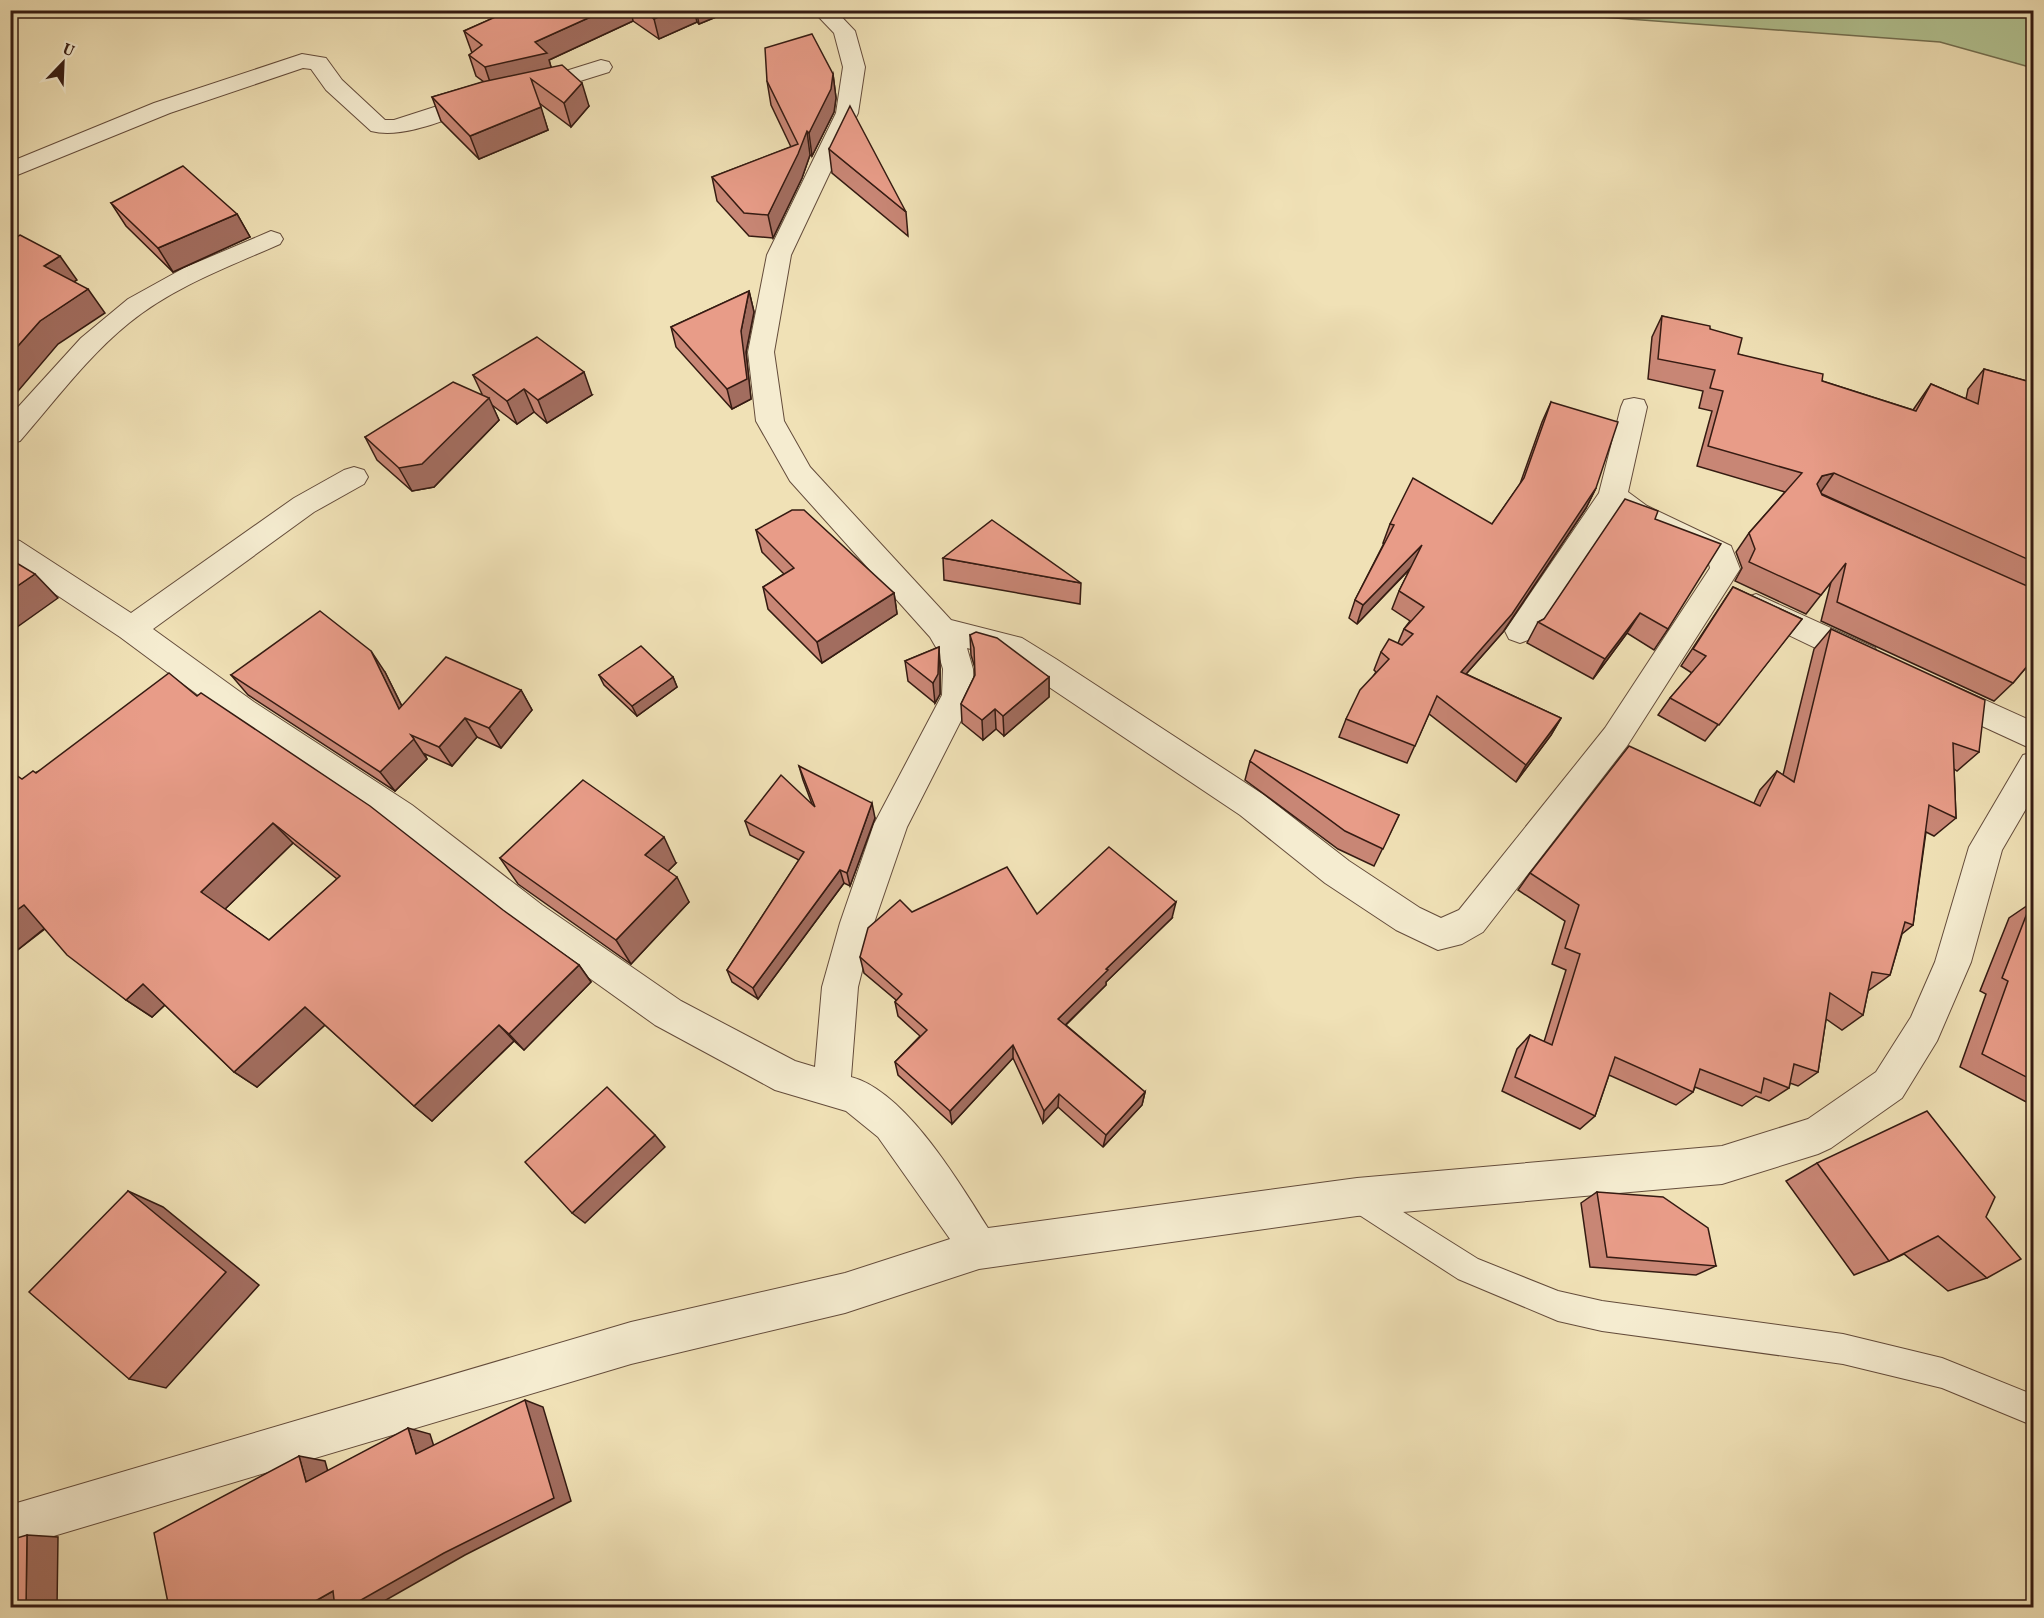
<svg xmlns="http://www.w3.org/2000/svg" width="2044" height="1618" viewBox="0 0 2044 1618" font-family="Vollkorn,serif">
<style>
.green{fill:#b3c493;stroke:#747052;stroke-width:1.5}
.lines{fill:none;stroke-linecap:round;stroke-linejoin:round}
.service-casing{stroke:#644c3b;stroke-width:2}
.minor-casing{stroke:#644c3b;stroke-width:2}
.service{fill:#f5ecd0;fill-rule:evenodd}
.minor{fill:#f5ecd0;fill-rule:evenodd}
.wall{fill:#c88675;stroke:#351b12;stroke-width:1.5;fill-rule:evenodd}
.shaded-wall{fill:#a26d5f;stroke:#351b12;stroke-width:1.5}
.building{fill:#e89c88;stroke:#351b12;stroke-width:1.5;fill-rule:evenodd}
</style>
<rect width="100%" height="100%" fill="#f0e1b6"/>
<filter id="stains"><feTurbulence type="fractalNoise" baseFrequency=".00333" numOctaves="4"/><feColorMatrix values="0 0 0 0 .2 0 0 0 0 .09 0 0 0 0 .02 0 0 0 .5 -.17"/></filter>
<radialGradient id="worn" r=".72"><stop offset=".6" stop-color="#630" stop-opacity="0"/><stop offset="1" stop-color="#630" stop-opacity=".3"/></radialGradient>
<!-- green -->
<polygon class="green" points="1519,11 2033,11 2033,68 1940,42"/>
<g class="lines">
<!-- service casing -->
<g class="service-casing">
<polygon id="service" points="1357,1183 1478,1259 1558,1291 1602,1301 1843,1334 1942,1358 2034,1395 2034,1426 1942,1388 1843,1364 1602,1331 1558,1321 1458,1279 1347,1207 1343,1197 1347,1187"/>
</g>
<!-- minor casing -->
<g class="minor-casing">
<g id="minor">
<path d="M 812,10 L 835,10 L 855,31 L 865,67 L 858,113 L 791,255 L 774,352 L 784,421 L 810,467 L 951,620 L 1022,638 L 1056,659 L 1264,795 L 1349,861 L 1420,908 L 1441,918 L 1459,910 L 1605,728 L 1710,568 L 1708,560 C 1678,542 1644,533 1615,514 L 1531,639 L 1520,643 L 1509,639 L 1505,631 L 1599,493 L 1621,407 L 1624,400 L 1634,398 L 1644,400 L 1647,407 L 1628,492 L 1647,506 L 1731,546 L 1740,569 L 1627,746 L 1483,932 L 1462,944 L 1438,950 L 1396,930 L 1325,883 L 1240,815 L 1034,677 L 1002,657 L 967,648 L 973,669 L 974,695 L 907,827 L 874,923 L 858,987 L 851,1077 C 905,1091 959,1182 988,1228 L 1357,1178 L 1722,1146 L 1808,1119 L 1876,1072 L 1911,1017 L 1935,962 L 1969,847 L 2023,755 L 2034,752 L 2034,795 L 2002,850 L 1971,962 L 1937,1041 L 1902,1098 L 1831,1148 L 1818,1154 L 1722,1184 L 1357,1216 L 979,1269 L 845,1313 L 631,1364 L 10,1549 L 10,1505 L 631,1322 L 845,1273 L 950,1239 L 878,1137 L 846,1111 L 775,1090 L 655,1025 L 518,927 L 388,825 L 232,720 L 120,637 L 10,564 L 10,538 L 20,541 L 131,613 L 294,498 L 344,470 L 354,467 L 364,470 L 368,477 L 364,484 L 314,512 L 153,629 L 254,702 L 412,805 L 542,905 L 681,1001 L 795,1061 L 815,1067 L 822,987 L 840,923 L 874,824 L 942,695 L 943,669 L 937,649 L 930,637 L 790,481 L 756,421 L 748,352 L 767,255 L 836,113 L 843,67 L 834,33 Z"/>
<path d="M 302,54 L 326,58 L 342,80 L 385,120 L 394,120 L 481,92 L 489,94 L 492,99 L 489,104 C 455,115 406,140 371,131 L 326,90 L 311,69 L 303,68 L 170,113 L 10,178 L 10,162 L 154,103 Z"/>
<polygon points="601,60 609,62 612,67 609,72 532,96 524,94 521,89 524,84"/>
<path d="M 271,231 L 280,234 L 283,239 L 280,244 C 228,267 173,287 129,323 C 87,357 55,401 20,441 L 10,444 L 10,416 L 81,338 L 128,299 L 184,268 Z"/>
<polygon points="1756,594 1875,648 1879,657 1875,666 1864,669 1853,666 1745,614 1741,606 1745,598"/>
<polygon points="1943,681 2034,722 2034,750 1932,703 1927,694 1932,685"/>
</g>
</g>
<!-- service -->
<use href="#service" class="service"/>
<!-- minor -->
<use href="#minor" class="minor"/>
</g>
<!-- wall -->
<g class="wall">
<polygon points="511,10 733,10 699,24 697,22 659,39 633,21 549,60 551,67 589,106 571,127 539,103 548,130 479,159 441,121 432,97 484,82 476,76 469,55 472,53 464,31"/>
<polygon points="833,74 836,98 834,112 812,156 810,155 802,178 773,238 749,236 717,201 712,177 791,147 771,105 767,81"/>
<polygon points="829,149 906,212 908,236 832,173"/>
<polygon points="111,203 237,214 250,237 173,272 126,226"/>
<polygon points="749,291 754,312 746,352 751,399 732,409 676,347 671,327"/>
<path d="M 1662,316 L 1710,329 L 1738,354 L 1913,410 L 1931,384 L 1966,399 L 1968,389 L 1984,369 L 2034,383 L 2034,658 L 2013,683 L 1994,701 L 1821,621 L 1831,582 L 1806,614 L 1735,581 L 1742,568 L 1736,552 L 1749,533 L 1785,492 L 1697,466 L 1712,411 L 1699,408 L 1703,391 L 1648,379 L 1652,337 ZM 1822,494 L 1932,544 L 1822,495 Z"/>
<polygon points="473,375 592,395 547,423 534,412 517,424 492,405 499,420 434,487 412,491 377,460 365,437 482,394"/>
<polygon points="1551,402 1596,488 1586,508 1503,632 1466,674 1561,718 1551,735 1516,782 1429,714 1407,763 1339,737 1346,719 1376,672 1374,670 1381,652 1398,643 1404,629 1410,621 1392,609 1399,591 1410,569 1357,624 1349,618 1355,600 1384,543 1383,543 1390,524 1492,524 1520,484 1542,422"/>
<polygon points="1655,519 1668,629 1654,650 1627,633 1593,679 1527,643 1538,622 1544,619"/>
<polygon points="756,530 894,593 897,614 822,663 768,609 763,587 784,574 762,552"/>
<polygon points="943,558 1081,583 1080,604 944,580"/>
<polygon points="1733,587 1802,619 1705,741 1658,715 1670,698 1692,673 1681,666"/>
<polygon points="1831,629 1979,752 1957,771 1954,769 1956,818 1934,836 1926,832 1913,925 1902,934 1890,975 1868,991 1863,1015 1842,1030 1826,1019 1818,1072 1798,1086 1790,1083 1789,1088 1769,1101 1756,1096 1742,1106 1695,1087 1693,1092 1676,1105 1609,1075 1595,1116 1580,1129 1502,1091 1517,1049 1530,1035 1544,1042 1566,970 1552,964 1565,921 1518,890 1530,873 1754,803 1760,790 1777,771 1783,775 1814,649"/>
<polygon points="970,635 1049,677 1049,697 1004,736 996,729 983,740 962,723 961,704 975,675 975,668 971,655"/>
<polygon points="939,647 940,668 940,694 935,703 908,681 905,661"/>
<polygon points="385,672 402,706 521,690 532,710 501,748 477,737 452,766 425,754 427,759 395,791 248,695 231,675"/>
<polygon points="599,675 673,677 677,687 637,716 604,685"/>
<path d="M 197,696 L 579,965 L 591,982 L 524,1050 L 514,1041 L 432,1121 L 414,1106 L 325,1025 L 257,1087 L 234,1072 L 165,1005 L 152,1017 L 126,1000 L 45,929 L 10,956 L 22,779 ZM 293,843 L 337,879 L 269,940 L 225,909 Z"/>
<polygon points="1250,761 1399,815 1374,866 1338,849 1245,780"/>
<polygon points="799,766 875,818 850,886 844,883 758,999 732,982 727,970 799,860 750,835 745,821 812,804 803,780"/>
<polygon points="500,858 676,863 668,871 689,902 631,964 518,884"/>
<polygon points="2031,903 2034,904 2034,1100 2028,1103 1960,1067 1986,994 1980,991 2009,918"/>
<polygon points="1037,914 1172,918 1106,982 1106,985 1066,1025 1145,1092 1142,1105 1103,1147 1058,1107 1043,1123 1013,1058 952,1124 898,1075 895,1062 920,1036 898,1016 895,1002 896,1000 864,973 860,957"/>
<polygon points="1817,1163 1986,1217 1987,1278 1948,1291 1904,1254 1889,1261 1854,1275 1786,1181"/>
<polygon points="1597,1192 1716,1266 1696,1275 1590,1267 1581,1203"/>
</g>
<!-- shaded-wall -->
<g class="shaded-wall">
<polygon points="606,10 631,10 633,21 549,60 553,74 492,88 485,67 535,42"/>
<polygon points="672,10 694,10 697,22 659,39 654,19"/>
<polygon points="696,10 733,10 699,24"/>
<polygon points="833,74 836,98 834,112 812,156 809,133"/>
<polygon points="582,83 589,106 571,127 564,103"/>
<polygon points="541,107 548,130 479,159 470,136"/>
<polygon points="807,131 810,155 802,178 773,238 768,215"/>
<polygon points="237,214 250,237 173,272 158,248"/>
<polygon points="60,256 77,280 61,290 44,266"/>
<polygon points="88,289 105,313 58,344 13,397 10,394 10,355 40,321"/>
<polygon points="749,291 754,312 746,352 751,399 732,409 727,389 741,331"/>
<polygon points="584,372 592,395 547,423 538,400"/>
<polygon points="524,389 534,412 517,424 507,401"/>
<polygon points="489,398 499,420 434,487 412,491 399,468"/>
<polygon points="1834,473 1820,493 1808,496 1822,476"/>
<polygon points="1596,488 1586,508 1503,632 1452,690 1461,672"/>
<polygon points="1422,545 1414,564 1357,624 1363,605"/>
<polygon points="35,574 58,598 10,632 10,591"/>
<polygon points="894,593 897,614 822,663 817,642"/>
<polygon points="1640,613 1627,633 1593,679 1605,659"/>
<polygon points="939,647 940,668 940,694 935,703 933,683"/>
<polygon points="371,651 385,672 413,729 399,709"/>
<polygon points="673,677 677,687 637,716 632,706"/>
<polygon points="1049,677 1049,697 1004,736 1003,716"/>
<polygon points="521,690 532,710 501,748 489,728"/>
<polygon points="995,709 996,729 983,740 982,720"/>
<polygon points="465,718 477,737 452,766 439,747"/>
<polygon points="1561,718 1551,735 1516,782 1526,765"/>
<polygon points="411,735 427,759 395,791 380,772"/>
<polygon points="872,803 875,818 850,886 847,873"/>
<polygon points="273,823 293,843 223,911 201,892"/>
<polygon points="664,837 676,863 658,881 645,855"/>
<polygon points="840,870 844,883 758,999 753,988"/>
<polygon points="677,877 689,902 631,964 616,940"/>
<polygon points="1176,902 1172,918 1106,982 1106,985 1057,1033 1058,1019 1106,969"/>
<polygon points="24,905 51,923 10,956 10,915"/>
<polygon points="579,965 591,982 524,1050 509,1034"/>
<polygon points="143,984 168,1002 152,1017 126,1000"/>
<polygon points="305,1007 326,1024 257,1087 234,1072"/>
<polygon points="499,1025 514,1041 432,1121 414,1106"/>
<polygon points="1013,1045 1013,1058 952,1124 950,1111"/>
<polygon points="1145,1092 1142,1105 1103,1147 1106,1135"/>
<polygon points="1059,1094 1058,1107 1043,1123 1044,1111"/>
<polygon points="655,1135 665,1147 585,1223 572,1213"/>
<polygon points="128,1191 163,1207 259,1285 166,1388 129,1379"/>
<polygon points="525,1400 543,1407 571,1501 465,1555 372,1608 347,1608"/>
<polygon points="408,1428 430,1434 438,1459 416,1454"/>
<polygon points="299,1456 325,1461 332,1486 306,1482"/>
<polygon points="27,1535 58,1537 57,1608 26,1608"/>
<polygon points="333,1591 359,1592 330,1608 303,1608"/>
</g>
<!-- building -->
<g class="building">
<polygon points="511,10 606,10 535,42 547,53 485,67 469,55 482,45 464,31"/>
<polygon points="643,10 672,10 654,19"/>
<polygon points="812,34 833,74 831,89 809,133 807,131 798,154 768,215 744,213 712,177 798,144 767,81 765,48"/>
<polygon points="562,65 582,83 564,103 531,79 541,107 470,136 432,97 482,82"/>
<polygon points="850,106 906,212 829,149"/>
<polygon points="183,166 237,214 158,248 111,203"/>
<polygon points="20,235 60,256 44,266 88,289 40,321 10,355 10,287 12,286 10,285 10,241"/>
<polygon points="749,291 741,331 747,379 727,389 671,327"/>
<polygon points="1662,316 1710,326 1710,329 1742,338 1738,354 1823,374 1822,381 1916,411 1931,384 1978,404 1984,369 2034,383 2034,562 1834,473 1822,476 1817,484 1822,495 2034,589 2034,658 2013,683 1837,602 1846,563 1821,595 1749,562 1755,549 1749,533 1802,473 1708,446 1723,391 1710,388 1715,370 1658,359"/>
<polygon points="537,337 584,372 538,400 524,389 507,401 473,375"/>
<polygon points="453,382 489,398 422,464 399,468 365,437"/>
<polygon points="1551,402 1618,422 1596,488 1512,614 1461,672 1561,718 1526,765 1437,696 1415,746 1346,719 1360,690 1389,659 1381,652 1389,639 1402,645 1413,634 1404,629 1424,607 1399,591 1422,545 1363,605 1355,600 1394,525 1390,524 1413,478 1492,524 1524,478"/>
<polygon points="1625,499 1658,511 1655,519 1721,544 1668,629 1640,613 1605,659 1538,622 1544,619"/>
<polygon points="792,510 804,510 894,593 817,642 763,587 794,568 756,530"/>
<polygon points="992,520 1081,583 943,558"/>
<polygon points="10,559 35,574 10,591"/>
<polygon points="1733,587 1802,619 1719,725 1670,698 1706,656 1693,649"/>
<polygon points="320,611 371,651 399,709 446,657 521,690 489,728 465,718 439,747 411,735 414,739 380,772 231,675"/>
<polygon points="1831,629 1985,700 1979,752 1953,743 1956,818 1929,805 1913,925 1905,922 1890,975 1872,972 1863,1015 1830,993 1818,1072 1794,1064 1789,1088 1764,1078 1761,1093 1700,1069 1693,1092 1615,1057 1595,1116 1515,1077 1530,1035 1552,1045 1580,954 1565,948 1579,905 1530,873 1629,746 1760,806 1777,771 1794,782"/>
<polygon points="976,632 997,638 1049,677 1003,716 995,709 982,720 961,704 975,675 974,648 970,635"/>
<polygon points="641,646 673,677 632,706 599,675"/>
<polygon points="939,647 938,674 933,683 905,661"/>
<path d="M 169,673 L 197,696 L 201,693 L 370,806 L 503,910 L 579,965 L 509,1034 L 499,1025 L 414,1106 L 305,1007 L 234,1072 L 143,984 L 126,1000 L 67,955 L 24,905 L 10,915 L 10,771 L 22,779 L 33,771 L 36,773 ZM 273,823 L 340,876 L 269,940 L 201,892 Z"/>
<polygon points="1255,750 1399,815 1383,849 1345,831 1250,761"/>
<polygon points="799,766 872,803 847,873 840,870 753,988 727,970 804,852 745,821 781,775 815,807"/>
<polygon points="583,780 664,837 645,855 677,877 616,940 500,858"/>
<polygon points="1109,847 1176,902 1106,969 1108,970 1058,1019 1145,1092 1106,1135 1059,1094 1044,1111 1013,1045 950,1111 895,1062 927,1030 895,1002 902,994 860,957 868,928 900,900 912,912 1007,867 1037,914"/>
<polygon points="2031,903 2034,904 2034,1081 1982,1054 2008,981 2002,978"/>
<polygon points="607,1087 655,1135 572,1213 525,1162"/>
<polygon points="1927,1111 1995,1197 1986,1217 2021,1259 1987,1278 1938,1236 1889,1261 1817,1163"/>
<polygon points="128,1191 226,1272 129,1379 29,1292"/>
<polygon points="1597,1192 1663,1197 1708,1228 1716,1266 1607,1257"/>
<polygon points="525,1400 554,1498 444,1553 347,1608 335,1608 333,1591 303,1608 169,1608 154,1533 299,1456 306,1482 408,1428 416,1454"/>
<polygon points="27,1535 26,1608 10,1608 10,1540"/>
</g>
<!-- margin -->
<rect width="2044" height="1618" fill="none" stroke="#f0e1b6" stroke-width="36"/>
<rect x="12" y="12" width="2020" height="1594" fill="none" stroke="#351b12" stroke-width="3"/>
<rect x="18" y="18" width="2008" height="1582" fill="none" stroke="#351b12" stroke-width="1.5"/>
<!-- north arrow -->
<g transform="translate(63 63) rotate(23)" stroke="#f5ecd0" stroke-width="4.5" paint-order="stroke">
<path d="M0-4.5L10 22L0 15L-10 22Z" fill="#351b12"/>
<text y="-9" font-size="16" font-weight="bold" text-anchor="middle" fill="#351b12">U</text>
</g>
<rect width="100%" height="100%" filter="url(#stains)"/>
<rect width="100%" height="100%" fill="url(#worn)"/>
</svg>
